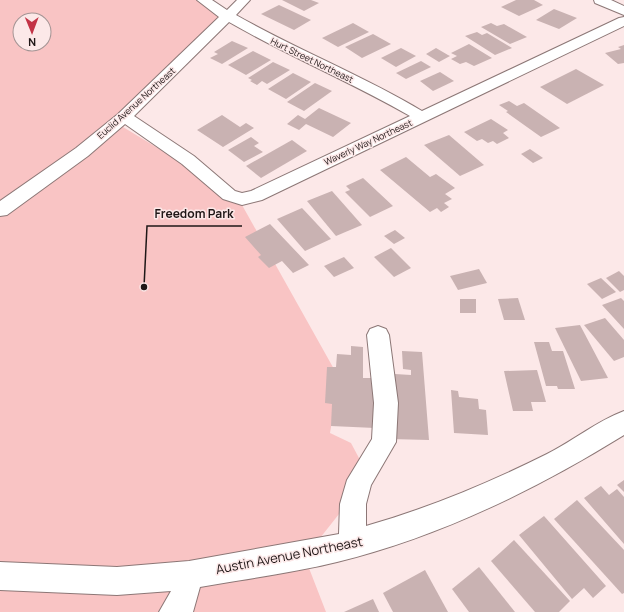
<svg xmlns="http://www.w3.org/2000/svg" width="624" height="612" viewBox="0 0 624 612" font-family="Manrope,sans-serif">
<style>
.green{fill:#f9c4c4;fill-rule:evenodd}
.building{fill:#c9b2b2}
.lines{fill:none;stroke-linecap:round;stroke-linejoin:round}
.minor-casing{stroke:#8c7776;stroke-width:2}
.minor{fill:#fff;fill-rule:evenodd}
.labels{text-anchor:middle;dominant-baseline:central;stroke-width:3;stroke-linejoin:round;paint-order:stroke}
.far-street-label{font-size:9px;fill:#1f1717;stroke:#fce8e8}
.near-street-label{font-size:13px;fill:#1f1717;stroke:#fce8e8}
.leader{fill:none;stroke:#1f1717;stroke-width:1.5}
.callout-dot{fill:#1f1717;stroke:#fce8e8;stroke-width:1.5}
.callout-label{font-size:12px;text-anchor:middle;font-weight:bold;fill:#1f1717;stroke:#fce8e8;stroke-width:3;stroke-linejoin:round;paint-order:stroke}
</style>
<rect width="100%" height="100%" fill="#fce8e8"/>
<!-- green -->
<path class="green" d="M 0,0 L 207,0 L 230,16 L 123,127 L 237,196 L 339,378 L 330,433 L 351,443 L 360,460 L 346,488 L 339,514 L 309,552 L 307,563 L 326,612 L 0,612 ZM 20,20 L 44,20 L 44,44 L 20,44 Z"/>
<!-- building -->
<g class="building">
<polygon points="282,0 311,0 319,3 304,11"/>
<polygon points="516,0 534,0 543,5 519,16 501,7"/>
<polygon points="279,5 311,20 294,30 261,14"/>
<polygon points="554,9 577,18 559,29 536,20"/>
<polygon points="353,23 369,32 338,47 322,38"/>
<polygon points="491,23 497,26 504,24 527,37 510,44 481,27"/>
<polygon points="477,32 482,35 487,33 512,48 495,55 465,36"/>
<polygon points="373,34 391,44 362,58 345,47"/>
<polygon points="232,41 248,48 222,64 210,58 218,54 214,52"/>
<polygon points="469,44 492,58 474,66 466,62 460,64 451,59 457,56 451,53"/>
<polygon points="624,45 624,63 618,64 605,53 621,49 618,47"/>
<polygon points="401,48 416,56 396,67 381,58"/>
<polygon points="436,48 448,55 450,56 439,62 426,54"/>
<polygon points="253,51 271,60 246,75 228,65"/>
<polygon points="421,61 431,67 406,79 396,73"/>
<polygon points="273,62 290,70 267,84 262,81 257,85 250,81 252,80 248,78"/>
<polygon points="576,69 604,85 567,104 540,87"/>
<polygon points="440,72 454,81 433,91 420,81"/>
<polygon points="293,73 311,82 286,99 268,89"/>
<polygon points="315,83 332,91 304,111 287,102"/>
<polygon points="509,101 517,106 524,103 560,128 541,137 506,112 508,111 499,105"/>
<polygon points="319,108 351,123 333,137 306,124 299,130 287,124 298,115 305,119"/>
<polygon points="222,115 240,127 246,123 254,128 223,147 197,130"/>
<polygon points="491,119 508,130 503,133 509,138 497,144 493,141 488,143 482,139 477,141 464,132"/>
<polygon points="449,135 484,165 460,176 424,145"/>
<polygon points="251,137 259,143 254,146 263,152 244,162 228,150"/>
<polygon points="292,140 307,151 261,178 246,166"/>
<polygon points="530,149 543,158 533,163 521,154"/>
<polygon points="406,157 430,177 436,174 455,188 445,194 452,199 444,203 449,207 441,212 437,208 430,212 380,170"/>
<polygon points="363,178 393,206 370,217 345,192 350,190 346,186"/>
<polygon points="332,191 362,225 336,236 307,201"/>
<polygon points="302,208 331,239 305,251 277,219"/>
<polygon points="270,224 309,265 293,273 282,261 269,268 258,257 261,255 245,237"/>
<polygon points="395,230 405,238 394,244 384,236"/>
<polygon points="391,248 411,268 394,277 374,257"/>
<polygon points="344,257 354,268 334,277 324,266"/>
<polygon points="479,269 487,283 458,290 450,276"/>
<polygon points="619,271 624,276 624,290 620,292 606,278"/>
<polygon points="601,278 616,292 602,299 587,284"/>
<polygon points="518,298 525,320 504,320 498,299"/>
<polygon points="621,298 624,301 624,329 602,305"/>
<rect x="460" y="299" width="16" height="14"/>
<polygon points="605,318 624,340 624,357 614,361 584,325"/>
<polygon points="580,325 608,378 581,381 555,328"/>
<polygon points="534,342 549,342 552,351 563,351 575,389 558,389 557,386 546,386"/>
<polygon points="351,346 363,347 363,378 375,378 375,428 331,426 332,404 325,403 327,367 336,367 337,354 351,355"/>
<polygon points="402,351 422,352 429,440 390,439 395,374 411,375 411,370 403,369"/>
<polygon points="537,370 546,402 531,402 533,411 513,411 504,371"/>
<polygon points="451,390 458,391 459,397 478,399 479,409 486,410 488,435 454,433"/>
<polygon points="624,480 624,492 617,485"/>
<polygon points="601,486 609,495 617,489 624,497 624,544 584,498"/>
<polygon points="577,500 624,550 624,593 622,594 554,519"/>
<polygon points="544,516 606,586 593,598 584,588 572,599 519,535"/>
<polygon points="514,540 570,601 559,612 535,612 491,561"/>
<polygon points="479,567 515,612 469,612 452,589"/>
<polygon points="425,570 448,612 393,612 383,593"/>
<polygon points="373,599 379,612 344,612"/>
</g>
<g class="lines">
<!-- minor casing -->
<g class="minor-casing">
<g id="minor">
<path d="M 197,0 L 212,0 L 227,10 L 237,0 L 250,0 L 236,15 C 297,50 362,75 422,111 L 619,18 L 624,17 L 624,26 L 262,200 L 242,205 L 223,199 L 182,164 L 125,124 L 88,156 L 7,215 L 0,216 L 0,201 L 76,148 L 118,114 L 219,17 ZM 229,22 C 288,56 351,82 410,116 L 251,191 L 242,193 L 235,191 L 194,156 L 134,116 Z"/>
<polygon points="594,0 611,0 624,6 624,15 595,3"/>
<path d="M 378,326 L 386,329 L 389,335 L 398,403 L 396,442 L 371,485 L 366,504 L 366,526 C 429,508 489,483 547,454 C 573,441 597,421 624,411 L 624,435 C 535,490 439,537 337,562 C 292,573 246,579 200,587 L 193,612 L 159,612 L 171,591 L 117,595 L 0,590 L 0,562 L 117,567 L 189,561 L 339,534 L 340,504 L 347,480 L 372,439 L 374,403 L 367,335 L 370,329 Z"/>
</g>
</g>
<!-- minor -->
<use href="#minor" class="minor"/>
</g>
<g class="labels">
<!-- far-street labels -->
<g class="far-street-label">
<text transform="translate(312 60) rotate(26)">Hurt Street Northeast</text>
<text transform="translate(136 103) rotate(-42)">Euclid Avenue Northeast</text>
<text transform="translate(368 142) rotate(-25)">Waverly Way Northeast</text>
</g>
<!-- near-street labels -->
<g class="near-street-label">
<text transform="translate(289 555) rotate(-11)">Austin Avenue Northeast</text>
</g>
</g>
<!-- callouts -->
<path class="leader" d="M144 287L147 226H242"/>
<circle class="callout-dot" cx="144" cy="287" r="4"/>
<g class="callout-label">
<text x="194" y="218">Freedom Park</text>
</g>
<!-- north arrow -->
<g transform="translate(32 32) rotate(179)"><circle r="19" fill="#fce8e8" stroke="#a49494"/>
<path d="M0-3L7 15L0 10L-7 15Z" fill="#c33346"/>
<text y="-6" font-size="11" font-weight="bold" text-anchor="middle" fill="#1f1717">N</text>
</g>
</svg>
